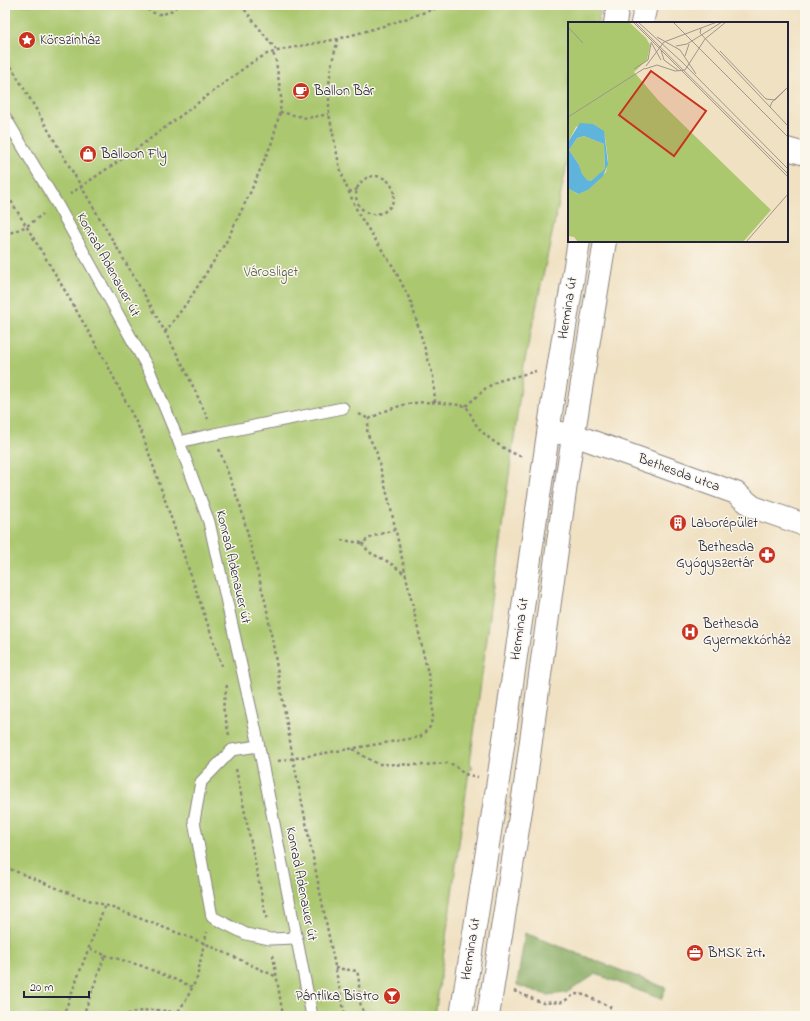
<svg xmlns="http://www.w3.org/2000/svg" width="810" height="1021" viewBox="0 0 810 1021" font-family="'Indie Flower',sans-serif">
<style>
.green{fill:#abc86f;stroke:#667555}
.forest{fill:#88ac62;stroke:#55674e}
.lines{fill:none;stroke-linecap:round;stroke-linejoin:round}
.service-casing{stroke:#89827e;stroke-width:13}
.minor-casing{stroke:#89827e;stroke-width:24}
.path{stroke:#89827e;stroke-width:2.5;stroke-dasharray:3 3;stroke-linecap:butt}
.service{stroke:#fff;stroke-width:11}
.minor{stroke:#fff;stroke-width:22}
.labels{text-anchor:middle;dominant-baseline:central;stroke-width:3;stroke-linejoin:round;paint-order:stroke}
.poi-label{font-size:14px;fill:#22223b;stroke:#fbf7ec;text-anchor:start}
.street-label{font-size:14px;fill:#22223b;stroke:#fbf7ec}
.park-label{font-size:14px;fill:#525c4d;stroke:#fbf7ec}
.inset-road{fill:none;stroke:#9e958c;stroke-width:1}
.view{fill:#c8321e;fill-opacity:0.15;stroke:#c8321e;stroke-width:2}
.inset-edge{fill:none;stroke:#22223b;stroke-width:2}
</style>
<rect width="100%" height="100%" fill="#fbf7ec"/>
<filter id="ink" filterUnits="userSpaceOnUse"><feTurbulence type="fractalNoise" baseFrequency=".025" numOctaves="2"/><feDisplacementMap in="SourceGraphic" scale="8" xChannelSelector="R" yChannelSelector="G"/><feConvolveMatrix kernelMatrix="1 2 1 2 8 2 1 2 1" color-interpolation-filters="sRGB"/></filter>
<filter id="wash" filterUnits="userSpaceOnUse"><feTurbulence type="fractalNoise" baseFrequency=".012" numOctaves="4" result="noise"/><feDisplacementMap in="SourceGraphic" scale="16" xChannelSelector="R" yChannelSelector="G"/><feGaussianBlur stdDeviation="0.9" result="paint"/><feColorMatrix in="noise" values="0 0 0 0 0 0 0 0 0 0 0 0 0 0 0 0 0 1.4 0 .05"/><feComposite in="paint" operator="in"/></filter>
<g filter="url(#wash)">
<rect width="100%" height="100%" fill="#f0e1c2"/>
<!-- green -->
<polygon class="green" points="5,5 601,5 598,23 569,23 569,155 524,364 470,763 473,768 469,771 435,1016 5,1016"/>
<!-- forest -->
<polygon class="forest" points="525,933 666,988 661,999 596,974 566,993 547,995 517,985"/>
</g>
<g filter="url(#ink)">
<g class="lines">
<!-- service casing -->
<g class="service-casing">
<g id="service">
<polyline points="5,117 57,204 150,372 179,442 209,522 256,732 312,1016"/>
<polyline points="179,442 214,434 343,408"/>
<polyline points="258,746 232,750 201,782 194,821 212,917 246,934 270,939 296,938"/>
</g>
</g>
<!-- minor casing -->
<g class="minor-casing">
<g id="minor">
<polyline points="615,23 618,5"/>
<polyline points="642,23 646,5"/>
<polyline points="787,149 805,154"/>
<polyline points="560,433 574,435 736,493 753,507 805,525"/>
<polyline points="461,1016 498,781 552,406 579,241"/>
<polyline points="488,1016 525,785 568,469 605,241"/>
</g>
</g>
<!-- path -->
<g class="path">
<path d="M 143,5 C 153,17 167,17 178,5"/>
<polyline points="241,5 277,51"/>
<polyline points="338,39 331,66 329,85 329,114 339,164 344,181 359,215 394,268 411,302 433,376 435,402"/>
<polyline points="5,56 151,306 185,369 208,419"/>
<polyline points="280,112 307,118 329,114"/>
<circle cx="375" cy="195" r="19"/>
<polyline points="5,191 57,277 106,362 143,436 222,666"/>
<polyline points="349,192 358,189"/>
<polyline points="70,194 135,150 251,63 267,54 285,49 338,39 387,25 446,5"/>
<polyline points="5,235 27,226 43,214"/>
<polyline points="165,332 189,300 226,242 251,191 272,142 280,112 281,97 276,61 273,53"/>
<polyline points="466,406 486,388 498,381 536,371"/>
<polyline points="359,414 369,419"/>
<path d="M 369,419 C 407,399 425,400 466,406 C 469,411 472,417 475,423 C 484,437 507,452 523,457"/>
<polyline points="219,449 241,508 266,605 293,758 345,1016"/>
<path d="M 341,540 L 362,543 C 368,539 373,536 380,534 C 386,532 390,532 396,529"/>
<path d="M 362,543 C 370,555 373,554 385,560 C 392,564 399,570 406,575"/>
<polyline points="227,685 223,707 229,735"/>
<polyline points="353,749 365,757 378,764 423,765 448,763 454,765 464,774 478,777"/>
<polyline points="278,761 420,737 430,727 433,716 433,696 390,505 376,451 367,433 369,419"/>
<polyline points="236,769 267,921"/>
<polyline points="5,867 79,897 105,905 204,943 277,977"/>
<polyline points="105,955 142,966 193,987"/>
<polyline points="273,955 283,1016"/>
<path d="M 335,968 L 357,971 C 362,988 355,1000 366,1016"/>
<polyline points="514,991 543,1003 563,1002 575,994 585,995 612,1008"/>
<polyline points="63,1016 105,905"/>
<polyline points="83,1016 105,955 89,949"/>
<path d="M 121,1016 C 143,1009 162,1007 184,1016"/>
<polyline points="175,1016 186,1000 197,978 204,943 207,932"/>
</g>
<!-- service -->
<use href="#service" class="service"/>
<!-- minor -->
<use href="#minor" class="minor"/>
</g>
</g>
<!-- icons -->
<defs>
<g id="sight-disc" transform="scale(0.9)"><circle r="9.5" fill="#c8321e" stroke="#fbf7ec"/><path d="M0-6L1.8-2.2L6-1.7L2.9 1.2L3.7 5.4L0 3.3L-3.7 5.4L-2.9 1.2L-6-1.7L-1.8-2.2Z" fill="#fff"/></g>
<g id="cafe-disc" transform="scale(0.9)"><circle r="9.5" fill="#c8321e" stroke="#fbf7ec"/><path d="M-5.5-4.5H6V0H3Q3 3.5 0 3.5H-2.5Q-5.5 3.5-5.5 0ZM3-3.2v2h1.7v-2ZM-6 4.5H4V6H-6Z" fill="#fff"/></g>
<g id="shop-disc" transform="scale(0.9)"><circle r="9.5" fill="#c8321e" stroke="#fbf7ec"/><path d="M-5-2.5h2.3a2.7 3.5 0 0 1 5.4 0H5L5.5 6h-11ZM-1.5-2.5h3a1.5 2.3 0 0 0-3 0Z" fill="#fff"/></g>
<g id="building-disc" transform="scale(0.9)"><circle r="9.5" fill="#c8321e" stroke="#fbf7ec"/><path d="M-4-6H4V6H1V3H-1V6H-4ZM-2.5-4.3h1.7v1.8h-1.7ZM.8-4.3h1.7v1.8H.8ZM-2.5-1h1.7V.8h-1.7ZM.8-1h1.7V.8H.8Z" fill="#fff"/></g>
<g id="pharmacy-disc" transform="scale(0.9)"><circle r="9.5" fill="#c8321e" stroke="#fbf7ec"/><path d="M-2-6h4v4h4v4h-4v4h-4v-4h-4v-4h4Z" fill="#fff"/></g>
<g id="hospital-disc" transform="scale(0.9)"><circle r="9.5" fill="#c8321e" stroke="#fbf7ec"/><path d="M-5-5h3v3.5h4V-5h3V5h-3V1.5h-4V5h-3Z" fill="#fff"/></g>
<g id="office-disc" transform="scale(0.9)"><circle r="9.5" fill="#c8321e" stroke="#fbf7ec"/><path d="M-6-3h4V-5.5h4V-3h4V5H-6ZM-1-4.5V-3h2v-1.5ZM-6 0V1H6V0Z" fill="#fff"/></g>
<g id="bar-disc" transform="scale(0.9)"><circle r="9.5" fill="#c8321e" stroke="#fbf7ec"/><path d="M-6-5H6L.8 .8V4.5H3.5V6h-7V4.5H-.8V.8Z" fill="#fff"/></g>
</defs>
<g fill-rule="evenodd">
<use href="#sight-disc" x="27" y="40"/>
<use href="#cafe-disc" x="301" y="91"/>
<use href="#shop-disc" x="88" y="154"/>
<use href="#building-disc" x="678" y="523"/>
<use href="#pharmacy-disc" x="767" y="555"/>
<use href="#hospital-disc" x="690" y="632"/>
<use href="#office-disc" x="695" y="953"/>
<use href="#bar-disc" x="392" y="996"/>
</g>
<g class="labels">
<!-- poi labels -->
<g class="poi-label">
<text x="40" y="40">Körszínház</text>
<text x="314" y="91">Ballon Bár</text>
<text x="101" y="154">Balloon Fly</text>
<text x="691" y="523">Laborépület</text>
<text x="754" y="547" text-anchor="end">Bethesda<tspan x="754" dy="16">Gyógyszertár</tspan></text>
<text x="703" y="624">Bethesda<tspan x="703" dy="16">Gyermekkórház</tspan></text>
<text x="708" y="953">BMSK Zrt.</text>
<text x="379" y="996" text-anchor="end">Pántlika Bistro</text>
</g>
<!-- street labels -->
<g class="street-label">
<text transform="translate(108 265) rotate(61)">Konrad Adenauer út</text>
<text transform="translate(568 308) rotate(-81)">Hermina út</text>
<text transform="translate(679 473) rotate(20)">Bethesda utca</text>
<text transform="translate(233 567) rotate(77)">Konrad Adenauer út</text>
<text transform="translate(520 629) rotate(-82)">Hermina út</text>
<text transform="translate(301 884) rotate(79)">Konrad Adenauer út</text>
<text transform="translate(471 949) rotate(-81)">Hermina út</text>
</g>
<!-- park labels -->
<g class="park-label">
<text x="271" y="272">Városliget</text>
</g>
</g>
<!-- overview -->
<g transform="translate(568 22)">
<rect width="220" height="220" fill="#f0e1c2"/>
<path d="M 0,0 L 61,0 L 78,16 L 82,23 L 79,38 L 66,50 L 91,79 L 203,188 L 175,220 L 10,220 L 6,215 L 0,214 L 0,165 L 9,172 L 20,168 L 38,150 L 40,138 L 37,115 L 33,109 L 25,102 L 15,102 L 8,105 L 0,120 ZM 16,114 L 36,122 L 37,148 L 23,159 L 18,158 L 13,151 L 11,143 L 1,128 L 9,116 Z" fill="#abc86f"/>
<path d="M 12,101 L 25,102 L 36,109 L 40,142 L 35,154 L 20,168 L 10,172 L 0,166 L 0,120 ZM 16,114 L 36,122 L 37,147 L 23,159 L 19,158 L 14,152 L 11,143 L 1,128 L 9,116 Z" fill="#5fb4db" fill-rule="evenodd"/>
<path class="inset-road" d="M 65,0 L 220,155M 67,0 L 220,152M 70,0 L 114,40 L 220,147M 105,0 L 220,115M 0,5 L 15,21M 133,6 L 132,11 L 220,104M 89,15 L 112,28 L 128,52M 83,20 L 93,38M 108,24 L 119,22 L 154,0M 93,28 L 96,38 L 111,49M 152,29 L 198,77 L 207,78 L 220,65M 117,34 L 121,22M 78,44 L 96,20 L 149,0M 66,47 L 80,38 L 83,21M 77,47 L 89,43 L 107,49 L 117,48 L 137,17 L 158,0M 202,85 L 204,80 L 220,65M 0,95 L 77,46M 178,220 L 220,172"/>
<path class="view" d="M 83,49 L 138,89 L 106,134 L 51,93 Z"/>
<rect width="220" height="220" class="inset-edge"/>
</g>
<!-- margin -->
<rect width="810" height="1021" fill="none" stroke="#fbf7ec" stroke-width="20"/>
<!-- scale -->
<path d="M24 991v6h65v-6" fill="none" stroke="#22223b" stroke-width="2"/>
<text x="30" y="991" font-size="12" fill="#22223b" stroke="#fbf7ec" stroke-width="3" paint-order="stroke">20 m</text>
</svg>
